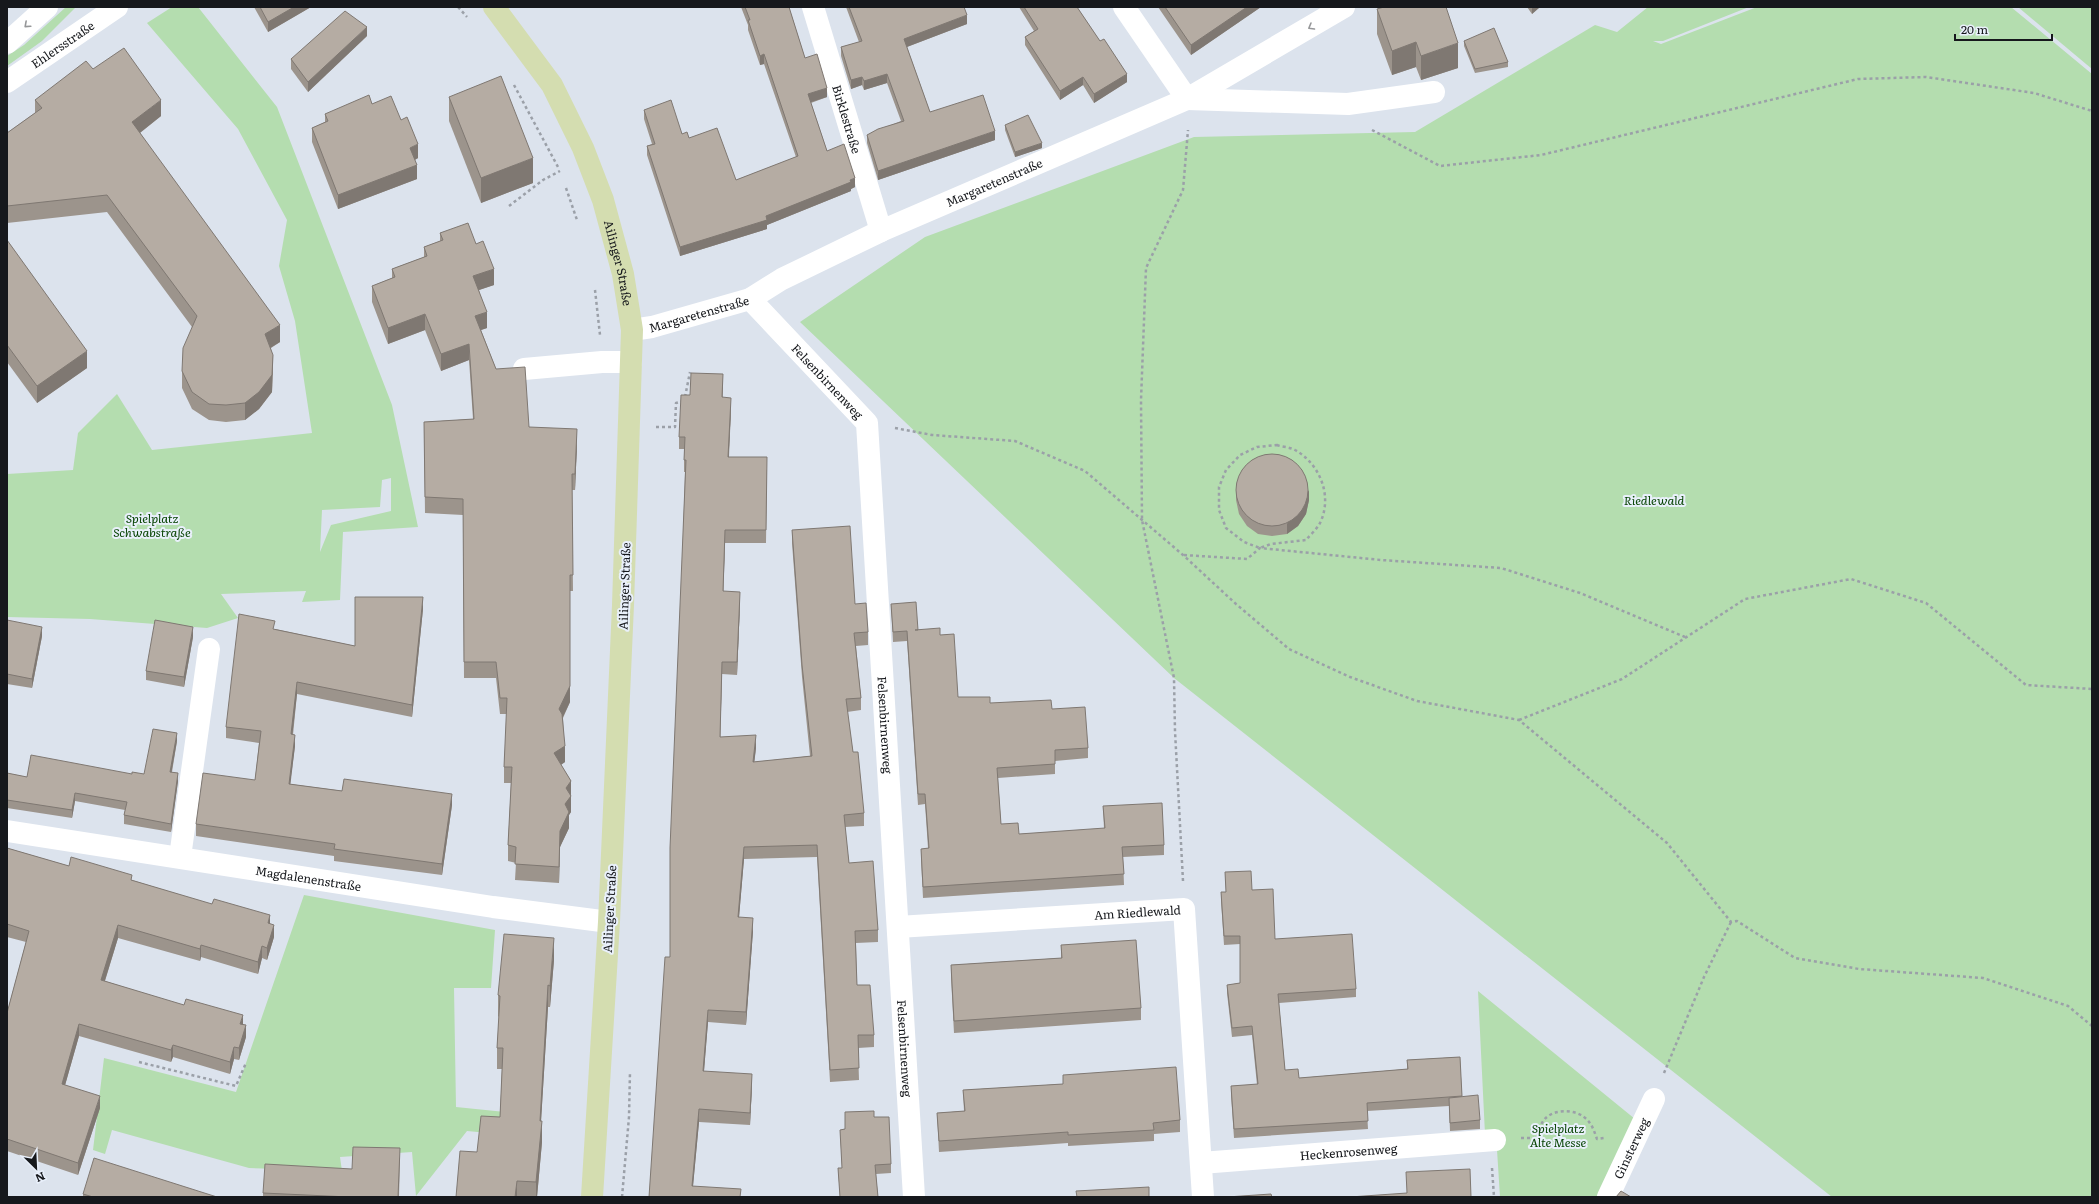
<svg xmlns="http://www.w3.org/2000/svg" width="2099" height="1204" viewBox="0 0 2099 1204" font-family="Literata,serif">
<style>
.green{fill:#b4ddaf;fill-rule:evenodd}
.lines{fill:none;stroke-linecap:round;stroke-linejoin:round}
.path{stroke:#9ba0a8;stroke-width:2.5;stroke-dasharray:3 3;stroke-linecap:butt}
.minor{stroke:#fff;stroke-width:22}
.major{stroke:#d4ddb0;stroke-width:22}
.wall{fill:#9c948c}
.shaded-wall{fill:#7f7872}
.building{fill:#b5aca3;stroke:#7f7872}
.oneway{stroke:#969799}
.labels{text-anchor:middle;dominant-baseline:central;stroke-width:4;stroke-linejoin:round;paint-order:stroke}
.street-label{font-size:12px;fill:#16181c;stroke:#e9f0fb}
.park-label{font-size:12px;font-style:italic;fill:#074403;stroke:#e9f0fb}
</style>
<rect width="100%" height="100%" fill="#dce3ed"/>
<!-- green -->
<g class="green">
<polygon points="66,7 76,7 42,41 7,66 7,56 24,45"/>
<path d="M 172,7 L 198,7 L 277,107 L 392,405 L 418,527 L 343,532 L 340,600 L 302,602 L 306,591 L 221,594 L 238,618 L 207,628 L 90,619 L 7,617 L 7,474 L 73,470 L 78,433 L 117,394 L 152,450 L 312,433 L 295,321 L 279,266 L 287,220 L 238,129 L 147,23 ZM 391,478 L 391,511 L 331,525 L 320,552 L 322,510 L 380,507 L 382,480 Z"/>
<polygon points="1648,7 1749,7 1663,41 1653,41 1661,44 1757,7 2011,7 2092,74 2092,1197 1832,1197 1174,678 800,322 925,237 1194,137 1415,132 1595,25 1617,32"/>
<polygon points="2018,7 2092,7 2092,69"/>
<polygon points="304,895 495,930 491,988 454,988 456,1107 533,1115 533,1137 467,1131 416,1196 412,1152 340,1157 342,1171 249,1168 112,1130 105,1154 93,1150 104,1058 236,1092"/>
<polygon points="1478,991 1635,1119 1597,1197 1500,1197 1496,1134 1485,1134"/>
</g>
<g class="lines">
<!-- path -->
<g class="path">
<polyline points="458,7 467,17"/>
<polyline points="514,85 558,167"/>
<polyline points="1372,130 1440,166 1541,155 1858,79 1926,77 2034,93 2092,111"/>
<polyline points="566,188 577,220"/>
<polyline points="509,206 543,180 560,171"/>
<polyline points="595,290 600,335"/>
<polyline points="685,397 690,372"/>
<polyline points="656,427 675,427 676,403 683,401"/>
<polyline points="895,428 932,435 1015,441 1085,471 1183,555 1236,604 1289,649 1350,677 1417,701 1519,720 1667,843 1731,922 1737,921 1795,958 1859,969 1983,978 2068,1006 2092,1026"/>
<path d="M 1277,445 C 1282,447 1290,447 1295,450 C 1320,464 1333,496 1320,523 C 1317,529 1310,535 1306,540 L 1271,544 L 1260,548 L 1244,542 L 1226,528 L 1219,510 L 1219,487 L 1226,470 L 1240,455 L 1257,447 Z"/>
<polyline points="1184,555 1247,559 1260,548 1381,560 1501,568 1580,593 1685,637"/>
<polyline points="1519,720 1622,679 1745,599 1851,579 1926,603 2026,685 2092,689"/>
<polyline points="1183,881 1175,731 1174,678 1142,520 1141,400 1146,268 1183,190 1188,130"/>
<polyline points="139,1062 236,1086 246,1063"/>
<polyline points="1664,1073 1704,977 1731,922"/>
<path d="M 1521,1138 L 1536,1138 C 1538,1132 1540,1125 1544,1120 C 1552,1109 1574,1109 1584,1117 C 1592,1123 1594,1131 1597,1139 L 1604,1138"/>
<polyline points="1492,1168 1494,1197"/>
<polyline points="622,1197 629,1117 630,1072"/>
</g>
<!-- minor -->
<g class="minor">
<path id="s1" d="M 813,7 L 881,231"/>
<polyline points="1124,7 1187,99"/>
<polyline points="7,43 47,7"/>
<path id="s2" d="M 7,82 L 117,7"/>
<polyline points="1187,99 1348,104 1434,92"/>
<path id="s3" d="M 750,299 L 867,423 L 914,1197"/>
<path id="s4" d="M 632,330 L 652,327 L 750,299 L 782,279 L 881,231 L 1187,99 L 1344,7"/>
<polyline points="524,369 602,362 631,362"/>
<path id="s5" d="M 7,831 L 493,907 L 609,922"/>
<polyline points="180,857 209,649"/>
<path id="s6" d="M 898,927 L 1184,909 L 1203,1197"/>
<path id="s7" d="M 1201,1163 L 1495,1140"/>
<path id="s8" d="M 1608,1197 L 1654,1099"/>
</g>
<!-- major -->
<path class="major" id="s9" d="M 494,7 L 552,85 L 583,148 L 603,200 L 623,274 L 632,330 L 623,605 L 609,922 L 592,1197"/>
</g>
<!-- wall -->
<g class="wall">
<polygon points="254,7 311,7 268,32"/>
<polygon points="741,7 789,7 805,58 827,97 811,103 827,151 855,187 851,189 851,191 767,225 767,229 680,256 647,155 647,146 652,144 644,119 644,110 689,138 736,180 796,157 764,64 760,65 748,30 748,25"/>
<polygon points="846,7 898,7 967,24 907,47 930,112 995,140 878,180 867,143 867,135 901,121 887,83 864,90 862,85 851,89 841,56 841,47 859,42"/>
<polygon points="1019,7 1077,7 1127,82 1094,103 1083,85 1060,100 1025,45 1025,37 1034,31"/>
<polygon points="1158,7 1261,7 1191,55"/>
<polygon points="1527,7 1540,7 1532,14"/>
<polygon points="1377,9 1458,68 1421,80 1416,67 1392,75 1377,34"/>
<polygon points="367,36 308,92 291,69 291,59"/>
<polygon points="1464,41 1508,62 1508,67 1475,73 1464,46"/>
<polygon points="93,69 161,116 140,133 280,342 271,348 273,372 272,392 259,409 245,420 226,422 209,420 192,409 182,388 182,371 192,327 107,212 7,223 7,133 35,113 35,100"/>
<polygon points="449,97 533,183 481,203 449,121"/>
<polygon points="372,104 401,120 418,158 415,160 417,179 338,209 312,142 312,128 325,122 325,114"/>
<polygon points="1005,125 1042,148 1015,157 1005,130"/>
<polygon points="440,233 476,244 494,285 479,290 487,328 481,330 496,369 529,427 577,445 575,490 572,490 573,591 570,591 570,702 563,718 565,762 561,765 571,781 571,812 569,815 569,828 560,847 559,883 515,880 516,863 508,861 508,845 511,783 504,783 504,767 507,714 500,714 496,678 464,678 463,515 425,513 424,422 473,419 469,360 441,371 425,330 388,344 372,302 372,286 392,278 392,269 424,257 424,247 440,241"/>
<polygon points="7,240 87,368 37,403 7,362"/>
<polygon points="723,387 722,397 731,410 729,457 767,470 766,543 725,543 723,591 740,604 737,675 722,674 720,737 756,748 754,762 810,756 802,677 792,543 792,530 855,604 868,632 868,645 856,646 861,698 861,710 847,712 853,752 864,813 864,826 845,827 849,863 878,930 878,942 856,943 857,985 874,1035 874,1047 858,1048 859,1080 830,1082 817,857 744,859 739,917 753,931 746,1025 708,1022 704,1071 752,1086 750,1125 699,1122 693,1186 741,1197 649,1197 670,957 685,472 684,472 684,449 679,449 679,437 690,395"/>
<polygon points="1236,491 1309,500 1306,514 1298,526 1287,534 1272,536 1258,534 1247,526 1239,514 1236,500"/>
<polygon points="891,604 918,630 940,635 958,697 990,703 1052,709 1088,748 1088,758 1055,761 1055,774 998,778 1001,824 1019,834 1104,829 1103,806 1164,845 1164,855 1123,857 1124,885 923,898 921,859 921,849 928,848 925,804 918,805 907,641 893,642"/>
<polygon points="423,609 412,717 297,694 293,735 295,746 290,784 452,805 442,875 334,861 334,856 196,836 196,824 255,780 259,743 226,738 226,727 275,629 355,646"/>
<polygon points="7,620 42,636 32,688 7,684"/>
<polygon points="193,637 184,687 146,680 146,671"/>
<polygon points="177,741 172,772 178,781 171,832 124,824 124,815 125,810 75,801 72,818 7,808 7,773 27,777 144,774"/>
<polygon points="7,848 69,866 132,880 270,923 274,937 267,960 262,958 258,974 201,957 200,961 118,938 105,981 243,1025 246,1037 239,1060 234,1059 230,1074 173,1057 171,1062 79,1036 65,1085 100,1108 78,1175 7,1151 7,1013 26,942 7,937"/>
<polygon points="1225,872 1252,890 1275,939 1356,989 1356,997 1279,1003 1285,1070 1299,1078 1407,1069 1407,1060 1460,1057 1462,1097 1480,1120 1480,1129 1450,1131 1449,1106 1367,1111 1368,1129 1234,1138 1231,1095 1231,1086 1257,1085 1252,1035 1232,1037 1227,993 1227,985 1240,983 1240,944 1224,945 1221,901 1221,892 1226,892"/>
<polygon points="1061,945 1141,1008 1141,1020 954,1033 951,977 951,965 1061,958"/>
<polygon points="554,960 550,1007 548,1007 541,1121 542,1142 537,1197 456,1197 477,1152 500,1117 502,1069 497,1069 497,1048 499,1017 498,1016 498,995"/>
<polygon points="1063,1075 1180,1120 1180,1132 1154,1134 1154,1141 1068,1146 1068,1143 939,1152 937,1113 964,1111 963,1090 1063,1084"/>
<polygon points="874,1117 891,1164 891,1173 876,1174 878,1197 840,1197 838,1168 842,1168 840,1130 845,1129"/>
<polygon points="400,1158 399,1197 263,1197 263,1193 352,1169"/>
<polygon points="83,1194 217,1197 83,1197"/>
</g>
<!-- shaded-wall -->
<g class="shaded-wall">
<polygon points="294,7 311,7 268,32 268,22"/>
<polygon points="1247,7 1261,7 1191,55 1191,45"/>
<polygon points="1532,7 1540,7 1532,14"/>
<polygon points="967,15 967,24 904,48 904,39"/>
<polygon points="367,27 367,36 308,92 308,82"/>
<polygon points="1416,42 1416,67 1392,75 1392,51"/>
<polygon points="1458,43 1458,68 1421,80 1421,56"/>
<polygon points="764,54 764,64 760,65 760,56"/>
<polygon points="887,74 887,83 864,90 864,81"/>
<polygon points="1127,74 1127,82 1094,103 1094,94"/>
<polygon points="862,77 862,85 851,89 851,80"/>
<polygon points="1083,77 1083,85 1060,100 1060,91"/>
<polygon points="827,88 827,97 808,103 808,94"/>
<polygon points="161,100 161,116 132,139 132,122"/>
<polygon points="995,131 995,140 878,180 878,171"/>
<polygon points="1042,143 1042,148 1015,157 1015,152"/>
<polygon points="418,144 418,158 410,162 410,148"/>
<polygon points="533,158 533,183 481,203 481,178"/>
<polygon points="417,165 417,179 338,209 338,195"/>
<polygon points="855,178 855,187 851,189 851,191 767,225 767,229 680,256 680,247 766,216"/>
<polygon points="494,269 494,285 473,292 473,276"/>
<polygon points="487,312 487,328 475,332 475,316"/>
<polygon points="425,314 425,330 388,344 388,328"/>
<polygon points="280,325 280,342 265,351 265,334"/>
<polygon points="469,344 469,360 441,371 441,354"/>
<polygon points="87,351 87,368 37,403 37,386"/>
<polygon points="273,355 272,392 259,409 245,420 245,403"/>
<polygon points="723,374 723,387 722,410 722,397"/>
<polygon points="731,398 731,410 728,469 728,457"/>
<polygon points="577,429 577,445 575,490 575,474"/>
<polygon points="1309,490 1309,500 1306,514 1298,526 1287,534 1287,524"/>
<polygon points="725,530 725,543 723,604 723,591"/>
<polygon points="740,592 740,604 737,675 737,662"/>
<polygon points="423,597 423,609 412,717 412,705"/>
<polygon points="42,627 42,636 32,688 32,679"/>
<polygon points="193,627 193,637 184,687 184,677"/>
<polygon points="722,662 722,674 720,749 720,737"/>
<polygon points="297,682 297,694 291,746 291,734"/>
<polygon points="570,686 570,702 559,725 559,709"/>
<polygon points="177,733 177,741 170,780 170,772"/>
<polygon points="295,735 295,746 289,796 289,784"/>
<polygon points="756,735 756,748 753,774 753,762"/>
<polygon points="565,746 565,762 554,769 554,753"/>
<polygon points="178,773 178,781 171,832 171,824"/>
<polygon points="571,781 571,812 569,815 569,828 560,847 559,883 559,867 560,831 565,804 566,788"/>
<polygon points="75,793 75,801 72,818 72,810"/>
<polygon points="452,794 452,805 442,875 442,864"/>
<polygon points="744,847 744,859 738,929 738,917"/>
<polygon points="270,915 270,927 268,923"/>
<polygon points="753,918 753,931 746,1025 746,1012"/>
<polygon points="118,925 118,938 101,993 101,980"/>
<polygon points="274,925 274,937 267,960 267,948"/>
<polygon points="554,938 554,960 550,1007 550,986"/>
<polygon points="201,945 201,957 200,961 200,949"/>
<polygon points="262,946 262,958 258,974 258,962"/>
<polygon points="548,985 548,1007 540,1138 542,1121 542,1142 537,1197 536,1197 536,1182"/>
<polygon points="708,1010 708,1022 703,1083 703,1071"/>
<polygon points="243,1015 243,1027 240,1024"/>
<polygon points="79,1024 79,1036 62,1096 62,1084"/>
<polygon points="246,1025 246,1037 239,1060 239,1048"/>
<polygon points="173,1045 173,1057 171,1062 171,1050"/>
<polygon points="234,1047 234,1059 230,1074 230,1062"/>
<polygon points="752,1074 752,1086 750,1125 750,1113"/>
<polygon points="100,1096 100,1108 78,1175 78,1163"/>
<polygon points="699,1109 699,1122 692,1197 692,1186"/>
<polygon points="517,1181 517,1197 515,1197"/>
</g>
<!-- building -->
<g class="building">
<polygon points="260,7 294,7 268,22"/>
<polygon points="745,7 789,7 805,58 817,54 827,88 808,94 827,151 844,144 855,178 850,180 851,182 766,216 767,220 680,247 647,146 655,144 644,110 671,100 682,134 687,132 689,138 717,128 736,180 798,156 764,54 760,56 748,20 750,20"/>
<polygon points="849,7 964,7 967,15 904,39 930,112 983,95 995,131 878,171 867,135 878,129 904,121 887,74 864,81 862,77 851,80 841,47 862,41"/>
<polygon points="1024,7 1077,7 1100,41 1104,39 1127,74 1094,94 1083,77 1060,91 1025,37 1038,29"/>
<polygon points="1165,7 1247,7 1191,45"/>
<polygon points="1384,7 1446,7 1458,43 1421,56 1416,42 1392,51 1377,9"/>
<polygon points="345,11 367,27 308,82 291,59"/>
<polygon points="1494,28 1508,62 1475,69 1464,41"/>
<polygon points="124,48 161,100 132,122 280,325 265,334 273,355 272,375 259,392 245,403 226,405 209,404 192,392 182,371 183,348 197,316 107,195 7,206 7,133 42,108 35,100 86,61 93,69"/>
<polygon points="501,76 533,158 481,178 449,97"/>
<polygon points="369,95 372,104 391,96 401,120 407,117 418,144 410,148 417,165 338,195 312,128 328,121 325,114"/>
<polygon points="1028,115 1042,143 1015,152 1005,125"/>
<polygon points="468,223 476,244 483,241 494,269 473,276 487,312 475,316 496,369 525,367 529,427 577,429 575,474 572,474 573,575 570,575 570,686 559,709 562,714 565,746 554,753 571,781 566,788 571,796 565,804 569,812 560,831 559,867 515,864 516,847 508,845 512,767 504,767 507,698 500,698 496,662 464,662 463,499 425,497 424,422 474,419 469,344 441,354 425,314 388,328 372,286 395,277 392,269 427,256 424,247 443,240 440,233"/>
<polygon points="7,240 87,351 37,386 7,345"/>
<polygon points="691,373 723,374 722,397 731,398 728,457 767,457 766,530 725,530 723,591 740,592 737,662 722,662 720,737 756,735 753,762 812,756 802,665 792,530 850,526 855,604 866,603 868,632 854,633 861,698 846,699 853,752 858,752 864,813 844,815 849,863 873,861 878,930 855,931 857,985 870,985 874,1035 858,1035 859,1068 830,1070 817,845 744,847 738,917 753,918 746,1012 708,1010 703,1071 752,1074 750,1113 699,1109 692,1186 741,1189 740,1197 649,1197 665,957 670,957 670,848 686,460 684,460 685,437 679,437 681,395 690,395"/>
<circle cx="1272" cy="490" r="36"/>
<polygon points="355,597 423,597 412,705 297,682 291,734 295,735 289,784 342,791 344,779 452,794 442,864 334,849 335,844 196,824 203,773 255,780 261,731 226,727 239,614 275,621 273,629 355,646"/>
<polygon points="916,602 918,630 915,630 940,628 940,635 954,634 958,697 990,697 990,703 1051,700 1052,709 1085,707 1088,748 1055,750 1055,764 997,768 1001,824 1018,823 1019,834 1105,828 1103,806 1162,803 1164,845 1122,847 1124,874 923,887 921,849 929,848 925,794 918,794 907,631 893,632 891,604"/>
<polygon points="7,620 42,627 32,679 7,674"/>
<polygon points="155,620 193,627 184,677 146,671"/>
<polygon points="153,729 177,733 170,772 178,773 171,824 124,815 127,802 75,793 72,810 7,800 7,773 27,777 31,755 132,774 132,772 144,774"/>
<polygon points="7,848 69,866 71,857 132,875 131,880 212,904 214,899 270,915 268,923 274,925 267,948 262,946 258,962 201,945 200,949 118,925 101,980 184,1005 186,999 243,1015 240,1024 246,1025 239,1048 234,1047 230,1062 173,1045 171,1050 79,1024 62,1084 100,1096 78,1163 7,1139 7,1013 29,931 7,924"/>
<polygon points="1251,871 1252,890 1273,889 1275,939 1352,934 1356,989 1278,994 1285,1070 1298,1069 1299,1078 1408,1069 1407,1060 1460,1057 1462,1096 1367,1103 1368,1121 1234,1129 1231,1086 1258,1084 1252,1026 1232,1028 1227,985 1240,983 1240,936 1224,936 1221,892 1226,892 1225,872"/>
<polygon points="504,934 554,938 550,986 548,985 540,1121 542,1121 536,1182 517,1181 515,1197 456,1197 460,1151 477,1152 481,1116 500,1117 503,1048 497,1048 500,996 498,995"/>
<polygon points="1136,940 1141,1008 954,1021 951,965 1062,958 1061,945"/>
<polygon points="1176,1067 1180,1120 1153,1123 1154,1130 1068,1135 1068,1132 939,1141 937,1113 965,1111 963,1090 1063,1084 1063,1075"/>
<polygon points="1478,1095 1480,1120 1450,1123 1449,1098"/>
<polygon points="874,1111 874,1117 889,1117 891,1164 875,1165 878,1197 840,1197 838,1168 842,1168 840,1130 845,1129 845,1112"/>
<polygon points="353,1147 400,1148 398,1197 349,1197 263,1193 265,1164 352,1169"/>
<polygon points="94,1158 217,1197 93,1197 83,1194"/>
<polygon points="1470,1169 1471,1197 1350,1197 1407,1193 1406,1172"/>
<polygon points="1149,1187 1149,1197 1077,1197 1076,1191"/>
<polygon points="1621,1191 1631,1197 1616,1197"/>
<polygon points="1271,1194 1272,1197 1227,1197"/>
</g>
<!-- one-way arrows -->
<defs><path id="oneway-chevron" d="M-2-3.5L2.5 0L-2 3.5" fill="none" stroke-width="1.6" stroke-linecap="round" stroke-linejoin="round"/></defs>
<g class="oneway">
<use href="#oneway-chevron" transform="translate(27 25) rotate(138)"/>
<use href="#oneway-chevron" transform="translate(1311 27) rotate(150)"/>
</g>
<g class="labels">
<!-- street labels -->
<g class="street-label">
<text stroke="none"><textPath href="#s2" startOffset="67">Ehlersstraße</textPath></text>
<text stroke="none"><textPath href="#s1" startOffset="117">Birklestraße</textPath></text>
<text stroke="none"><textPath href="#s4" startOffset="393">Margaretenstraße</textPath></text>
<text stroke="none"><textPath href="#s9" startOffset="288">Ailinger Straße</textPath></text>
<text stroke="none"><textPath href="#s4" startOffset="69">Margaretenstraße</textPath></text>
<text stroke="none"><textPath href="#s3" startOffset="113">Felsenbirnenweg</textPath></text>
<text transform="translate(624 586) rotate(-88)">Ailinger Straße</text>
<text stroke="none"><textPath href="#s3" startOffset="473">Felsenbirnenweg</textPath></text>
<text stroke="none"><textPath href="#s5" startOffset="305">Magdalenenstraße</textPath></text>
<text transform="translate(609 909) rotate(-87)">Ailinger Straße</text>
<text stroke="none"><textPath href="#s6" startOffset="240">Am Riedlewald</textPath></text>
<text stroke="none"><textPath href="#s3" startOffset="797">Felsenbirnenweg</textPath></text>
<text stroke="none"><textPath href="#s8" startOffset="54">Ginsterweg</textPath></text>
<text stroke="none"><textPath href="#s7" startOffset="148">Heckenrosenweg</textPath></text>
</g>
<!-- park labels -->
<g class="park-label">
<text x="1654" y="500">Riedlewald</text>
<text x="152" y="518">Spielplatz<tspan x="152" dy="14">Schwabstraße</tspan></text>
<text x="1558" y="1128">Spielplatz<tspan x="1558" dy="14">Alte Messe</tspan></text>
</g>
</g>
<!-- border -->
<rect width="2099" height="1204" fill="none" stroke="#16181c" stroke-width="16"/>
<!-- north arrow -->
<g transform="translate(36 1168) rotate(156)" stroke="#e9f0fb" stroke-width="3" paint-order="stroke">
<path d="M0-3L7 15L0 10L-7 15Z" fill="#16181c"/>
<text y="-6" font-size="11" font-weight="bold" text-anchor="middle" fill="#16181c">N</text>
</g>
<!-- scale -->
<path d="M1955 34v6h97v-6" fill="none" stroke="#16181c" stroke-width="2"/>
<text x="1961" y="34" font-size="12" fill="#16181c" stroke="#e9f0fb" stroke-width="3" paint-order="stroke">20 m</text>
</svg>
